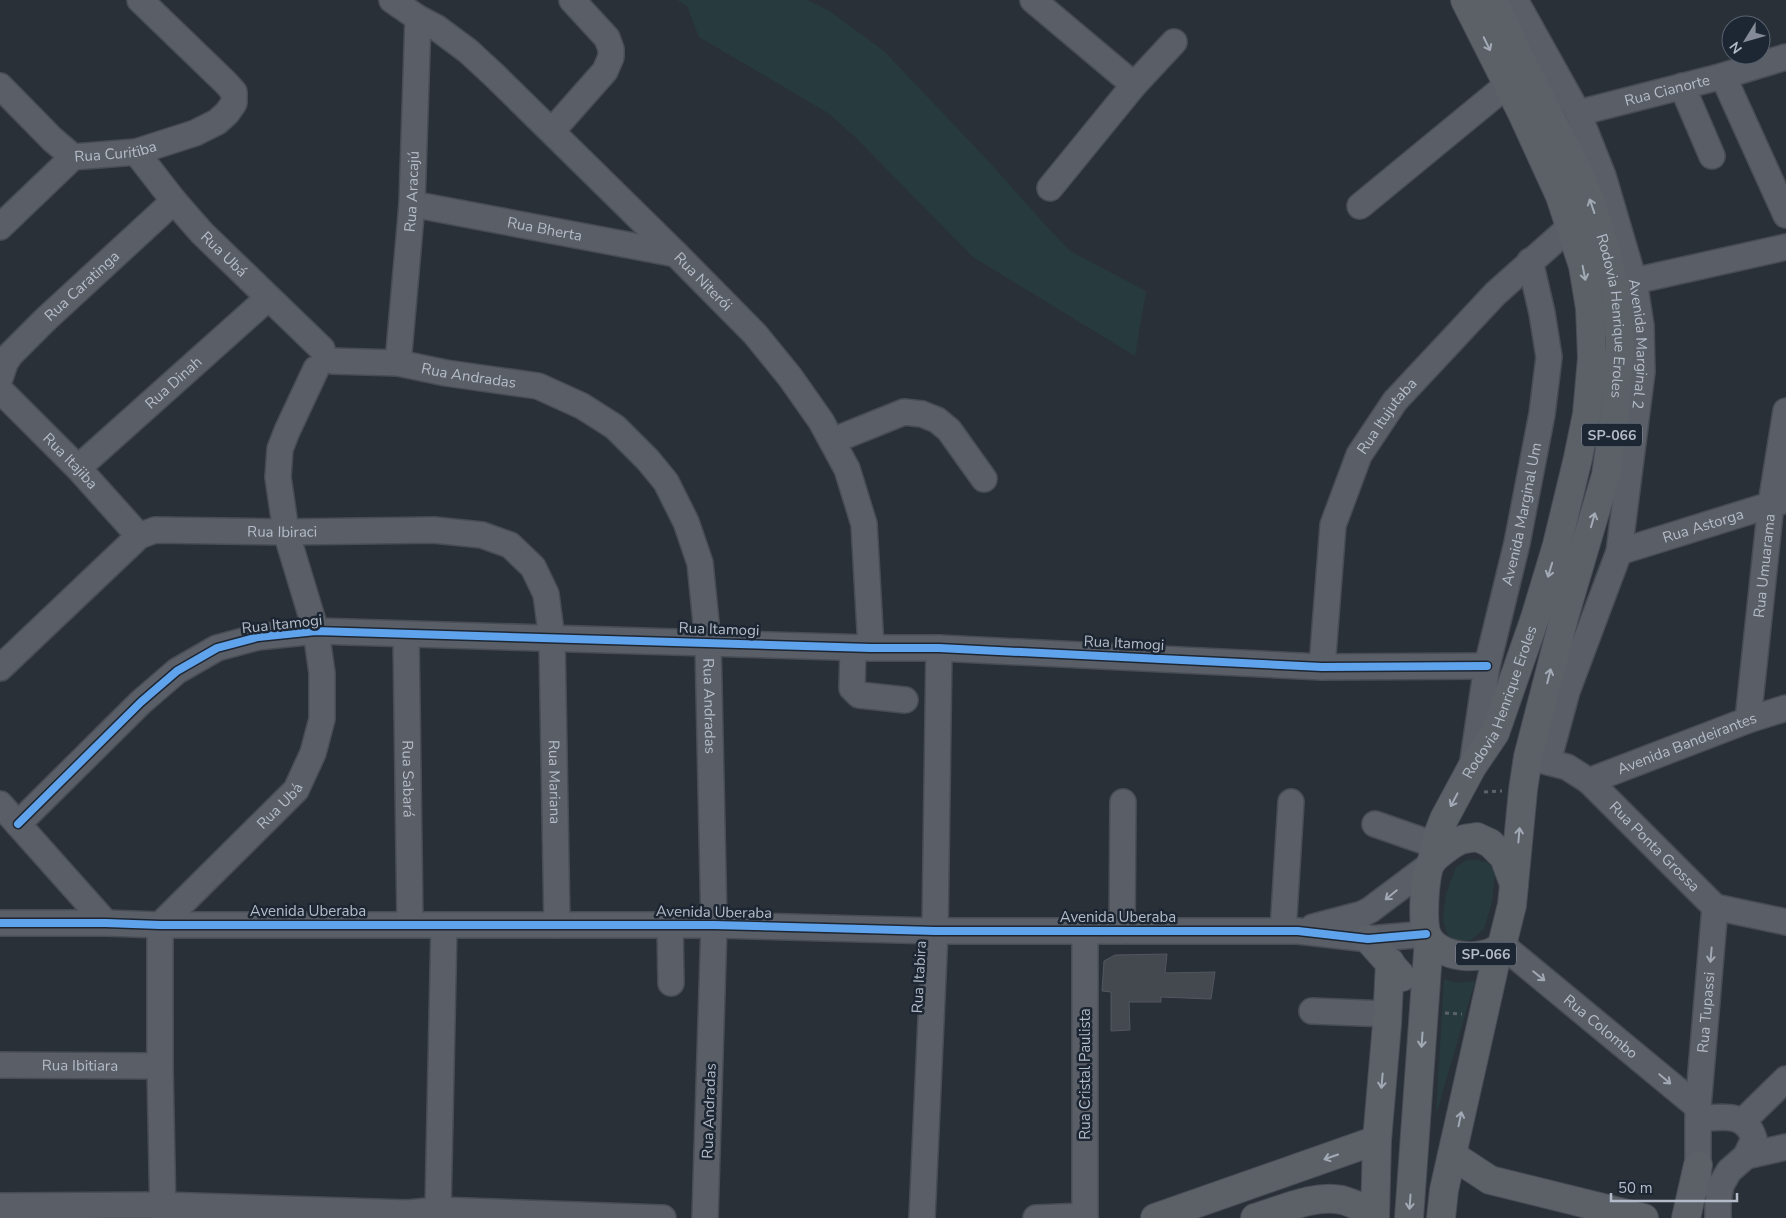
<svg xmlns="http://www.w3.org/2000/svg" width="1786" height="1218" viewBox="0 0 1786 1218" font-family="'Nunito Sans',sans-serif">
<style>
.green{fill:#273a3e}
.building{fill:#444950;stroke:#52575f}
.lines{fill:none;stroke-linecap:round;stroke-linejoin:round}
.minor-casing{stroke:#484c53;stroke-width:28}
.major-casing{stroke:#484c55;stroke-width:30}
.path{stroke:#5d636a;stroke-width:3;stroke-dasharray:4 4;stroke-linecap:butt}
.minor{stroke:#5a5e66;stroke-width:25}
.major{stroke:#5c6168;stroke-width:28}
.cycleway-casing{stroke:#1d2633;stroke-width:11}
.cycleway{stroke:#60a3ed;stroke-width:8}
.oneway{stroke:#a2aab6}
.oneway2{stroke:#a2a9b5}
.labels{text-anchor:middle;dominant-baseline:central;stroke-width:5;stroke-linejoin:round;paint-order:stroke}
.shield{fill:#1d2633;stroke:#878f9c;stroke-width:1}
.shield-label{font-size:14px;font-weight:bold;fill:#b4bcc9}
.street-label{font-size:15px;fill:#b4bcc9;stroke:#1d2633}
</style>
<rect width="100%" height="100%" fill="#2a3038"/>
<!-- green -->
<g class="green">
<polygon points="677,0 807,0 828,10 884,51 991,164 1048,228 1070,251 1146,291 1135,356 973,257 855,137 828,113 699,37 687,6"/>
<polygon points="1467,860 1477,860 1489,863 1495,874 1492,902 1484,929 1471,940 1457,942 1447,934 1443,921 1446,894 1456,867"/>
<polygon points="1444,979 1457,983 1475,981 1436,1115"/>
</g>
<!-- building -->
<polygon class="building" points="1167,954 1165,973 1215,972 1211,999 1161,997 1161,1002 1129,1002 1130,1030 1111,1031 1111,992 1102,991 1104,961 1115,955"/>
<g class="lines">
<!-- minor casing -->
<g class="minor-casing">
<g id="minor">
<path id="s1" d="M 392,0 L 418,18 L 437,28 L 468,51 L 494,75 L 676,254 L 755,334 L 790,377 L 821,421 L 847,469 L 864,524 L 871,648"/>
<polyline points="1033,0 1134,85"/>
<path id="s2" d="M 1515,0 L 1578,113 L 1603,176 L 1634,281 L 1641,326 L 1642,372 L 1619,552 L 1567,691 L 1548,761"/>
<polyline points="1723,76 1786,215"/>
<polyline points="0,86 52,139 73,157"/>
<polyline points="1682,86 1712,156"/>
<path id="s3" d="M 1578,113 L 1723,76 L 1786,57"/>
<polyline points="552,131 605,71 611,57 611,49 607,38 572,0"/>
<path id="s4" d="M 136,152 L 174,201 L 202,233 L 322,349"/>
<polyline points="1050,188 1134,85 1174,42"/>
<path id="s5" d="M 412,204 L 676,254"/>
<polyline points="1360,206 1507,85"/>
<path id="s6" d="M 0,227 L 73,157 L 136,152 L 195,133 L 217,122 L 227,113 L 234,103 L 234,92 L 226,83 L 140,0"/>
<polyline points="1634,281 1786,247"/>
<path id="s7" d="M 332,361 L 398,363 L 446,373 L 538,386 L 582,406 L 615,427 L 648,460 L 666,482 L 686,522 L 700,563 L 708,642 L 714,925 L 705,1218"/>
<path id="s8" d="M 398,363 L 412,204 L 418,18"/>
<path id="s9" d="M 0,378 L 5,363 L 10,355 L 46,319 L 174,201"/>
<path id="s10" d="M 0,390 L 78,468 L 139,536"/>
<polyline points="832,441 904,412 922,414 937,420 949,430 984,479"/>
<path id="s11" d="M 78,468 L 268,298"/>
<path id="s12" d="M 1619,552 L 1786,500"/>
<path id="s13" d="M 406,634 L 410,924"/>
<polyline points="853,648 852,688 859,695 905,700"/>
<path id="s14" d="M 1322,667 L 1333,525 L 1359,455 L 1395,401 L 1495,294 L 1570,227"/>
<path id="s15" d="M 0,668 L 139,536 L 155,530 L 286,532 L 434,530 L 482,535 L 510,545 L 533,567 L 546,594 L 552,639 L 557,925"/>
<path id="s16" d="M 1748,720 L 1771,504 L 1786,411"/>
<path id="s17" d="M 1532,758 L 1567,767 L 1589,781 L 1715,907 L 1786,922"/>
<path id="s18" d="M 1472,767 L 1487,666 L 1517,543 L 1542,414 L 1549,357 L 1542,313 L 1530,261"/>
<path id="s19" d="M 1589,781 L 1748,720 L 1786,708"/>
<polyline points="0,804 106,923"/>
<polyline points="18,824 141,702 177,671 217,648 258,637 316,631 871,648 939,648 1322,667 1487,666"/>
<polyline points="1375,824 1435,845"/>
<polyline points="0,923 106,923 160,925 714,925 935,931 1298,931 1368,939 1426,934"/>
<polyline points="670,925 671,983"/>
<polyline points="1313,927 1362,914 1370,910 1430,865"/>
<polyline points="1085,930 1085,1218"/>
<polyline points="1122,931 1123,802"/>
<polyline points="1283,931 1291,802"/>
<path id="s20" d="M 1502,945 L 1698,1107"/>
<polyline points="1312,1011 1387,1014"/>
<path id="s21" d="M 0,1065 L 160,1066"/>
<path d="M 1699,1119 C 1721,1117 1746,1111 1754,1139 L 1746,1156 L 1729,1171 L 1721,1185 L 1718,1203 L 1718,1218"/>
<polyline points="1743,1121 1786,1079"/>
<polyline points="1746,1156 1786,1147"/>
<path id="s22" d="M 1699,1186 L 1698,1165 L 1698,1107 L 1715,907"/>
<polyline points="0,1206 162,1205 408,1213 438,1210 663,1218"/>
<polyline points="438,1210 444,925"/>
<path id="s23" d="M 163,1218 L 160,1066 L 160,925 L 296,790 L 313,753 L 322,719 L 322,673 L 316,631 L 286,532 L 278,477 L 280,449 L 287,431 L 316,369"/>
<polyline points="922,1218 935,931 939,648"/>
<polyline points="1036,1218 1085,1216"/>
</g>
</g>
<!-- major casing -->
<g class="major-casing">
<g id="major">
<path id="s24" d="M 1494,0 L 1514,46 L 1579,174 L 1591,203 L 1606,250 L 1616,293 L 1620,345 L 1615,414 L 1606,475 L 1565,614 L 1528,757 L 1523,790 L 1514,884"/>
<path d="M 1477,837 L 1490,843 L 1504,857 L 1514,884 L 1512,905 L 1502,945 C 1486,963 1437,959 1427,935 C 1422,923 1424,874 1431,863 C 1435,856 1453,843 1461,840 C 1466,838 1472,838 1477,837 Z"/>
<path id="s25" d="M 1432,861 L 1437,837 L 1444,819 L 1472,767 L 1495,733 L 1535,618 L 1557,545 L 1578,458 L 1587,414 L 1592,358 L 1590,308 L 1583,266 L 1560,196 L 1522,113 L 1465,0"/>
<polyline points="1368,939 1402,977"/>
<polyline points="1452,1155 1490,1180 1644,1218"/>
<polyline points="1155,1218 1377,1140"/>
<path d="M 1255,1218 C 1282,1210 1314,1194 1342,1200 C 1354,1203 1364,1209 1375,1214"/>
<polyline points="1375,1218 1377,1140 1387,1024 1390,962"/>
<polyline points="1409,1218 1429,939"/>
<polyline points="1441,1218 1444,1190 1498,950"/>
<polyline points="1686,1218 1698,1165"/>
</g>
</g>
<!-- path -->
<g class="path">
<polyline points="1484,792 1502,791"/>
<polyline points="1445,1013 1462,1014"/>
</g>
<!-- minor -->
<use href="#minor" class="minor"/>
<!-- major -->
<use href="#major" class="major"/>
<!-- cycleway casing -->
<g class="cycleway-casing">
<g id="cycleway">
<polyline points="18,824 141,702 177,671 217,648 258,637 316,631 871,648 939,648 1322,667 1487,666"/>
<polyline points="0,923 106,923 160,925 714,925 935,931 1298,931 1368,939 1426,934"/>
</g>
</g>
<!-- cycleway -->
<use href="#cycleway" class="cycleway"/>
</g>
<!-- one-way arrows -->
<defs><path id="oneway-shaft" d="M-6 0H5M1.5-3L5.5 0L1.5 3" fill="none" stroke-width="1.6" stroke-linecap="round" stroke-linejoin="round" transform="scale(1.25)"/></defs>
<g class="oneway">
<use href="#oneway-shaft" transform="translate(1487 44) rotate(64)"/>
<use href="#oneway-shaft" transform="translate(1592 206) rotate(-109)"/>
<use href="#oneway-shaft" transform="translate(1584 273) rotate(79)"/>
<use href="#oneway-shaft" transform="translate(1593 520) rotate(-74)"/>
<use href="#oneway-shaft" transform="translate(1550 570) rotate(107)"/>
<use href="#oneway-shaft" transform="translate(1549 676) rotate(-76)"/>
<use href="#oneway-shaft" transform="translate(1454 800) rotate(118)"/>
<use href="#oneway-shaft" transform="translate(1519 835) rotate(-85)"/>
<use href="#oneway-shaft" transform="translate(1422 1040) rotate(94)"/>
<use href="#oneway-shaft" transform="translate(1382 1081) rotate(95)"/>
<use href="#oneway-shaft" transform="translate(1460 1119) rotate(-78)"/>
<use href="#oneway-shaft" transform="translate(1331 1157) rotate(161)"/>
<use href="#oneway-shaft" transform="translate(1410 1202) rotate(94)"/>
</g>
<g class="oneway2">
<use href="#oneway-shaft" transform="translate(1391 895) rotate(141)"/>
<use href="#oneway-shaft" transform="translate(1711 955) rotate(95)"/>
<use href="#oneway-shaft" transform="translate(1539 976) rotate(39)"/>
<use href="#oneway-shaft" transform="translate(1665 1079) rotate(40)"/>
</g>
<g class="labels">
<!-- shield labels -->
<g class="shield">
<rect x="1582" y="423.5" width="60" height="23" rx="4"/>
<rect x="1456" y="942.5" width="60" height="23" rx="4"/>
</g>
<g class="shield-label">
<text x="1612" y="435">SP-066</text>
<text x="1486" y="954">SP-066</text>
</g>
<!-- street labels -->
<g class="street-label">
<text stroke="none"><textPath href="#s3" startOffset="92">Rua Cianorte</textPath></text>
<text stroke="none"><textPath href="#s6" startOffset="144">Rua Curitiba</textPath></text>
<text stroke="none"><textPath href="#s8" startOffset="172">Rua Aracajú</textPath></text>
<text stroke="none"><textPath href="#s5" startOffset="135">Rua Bherta</textPath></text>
<text stroke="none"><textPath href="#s4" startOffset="135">Rua Ubá</textPath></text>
<text stroke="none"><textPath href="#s1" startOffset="421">Rua Niterói</textPath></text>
<text stroke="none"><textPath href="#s9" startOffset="125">Rua Caratinga</textPath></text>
<text stroke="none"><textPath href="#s24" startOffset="341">Rodovia Henrique Eroles</textPath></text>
<text stroke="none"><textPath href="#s2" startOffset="370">Avenida Marginal 2</textPath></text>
<text stroke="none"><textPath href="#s7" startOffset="138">Rua Andradas</textPath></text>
<text stroke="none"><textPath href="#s11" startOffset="128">Rua Dinah</textPath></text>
<text stroke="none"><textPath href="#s14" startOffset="265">Rua Itujutaba</textPath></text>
<text stroke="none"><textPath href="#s10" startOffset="100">Rua Itajiba</textPath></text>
<text stroke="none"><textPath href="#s18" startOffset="258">Avenida Marginal Um</textPath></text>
<text stroke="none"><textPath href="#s12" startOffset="88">Rua Astorga</textPath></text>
<text stroke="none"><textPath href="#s15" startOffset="336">Rua Ibiraci</textPath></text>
<text stroke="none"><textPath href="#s16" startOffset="155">Rua Umuarama</textPath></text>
<text transform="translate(282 624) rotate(-6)">Rua Itamogi</text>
<text transform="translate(719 629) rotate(2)">Rua Itamogi</text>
<text transform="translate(1124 643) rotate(3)">Rua Itamogi</text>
<text stroke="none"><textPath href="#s25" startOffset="174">Rodovia Henrique Eroles</textPath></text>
<text stroke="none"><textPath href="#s7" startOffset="602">Rua Andradas</textPath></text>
<text stroke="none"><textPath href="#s19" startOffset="105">Avenida Bandeirantes</textPath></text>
<text stroke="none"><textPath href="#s13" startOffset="145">Rua Sabará</textPath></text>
<text stroke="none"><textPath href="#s15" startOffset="816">Rua Mariana</textPath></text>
<text stroke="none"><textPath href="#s23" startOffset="462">Rua Ubá</textPath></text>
<text stroke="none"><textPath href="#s17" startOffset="155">Rua Ponta Grossa</textPath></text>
<text x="308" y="911">Avenida Uberaba</text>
<text transform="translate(714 912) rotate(1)">Avenida Uberaba</text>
<text x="1118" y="917">Avenida Uberaba</text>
<text transform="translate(919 977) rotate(-87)">Rua Itabira</text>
<text stroke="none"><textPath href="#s22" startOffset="174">Rua Tupassi</textPath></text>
<text stroke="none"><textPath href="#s20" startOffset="128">Rua Colombo</textPath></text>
<text stroke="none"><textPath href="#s21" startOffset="80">Rua Ibitiara</textPath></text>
<text transform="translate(1085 1074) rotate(-90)">Rua Cristal Paulista</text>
<text transform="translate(709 1111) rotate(-88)">Rua Andradas</text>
</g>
</g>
<!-- north arrow -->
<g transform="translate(1746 40) rotate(233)"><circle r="24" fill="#1d2633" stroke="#59626f"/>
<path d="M0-4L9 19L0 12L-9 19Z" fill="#848b96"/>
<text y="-8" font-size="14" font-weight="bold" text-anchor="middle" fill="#b4bcc9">N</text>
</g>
<!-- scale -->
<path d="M1611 1193v8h126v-8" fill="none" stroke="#b4bcc9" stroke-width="2.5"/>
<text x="1618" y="1193" font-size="15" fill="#b4bcc9" stroke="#1d2633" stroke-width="4" paint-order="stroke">50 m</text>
</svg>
